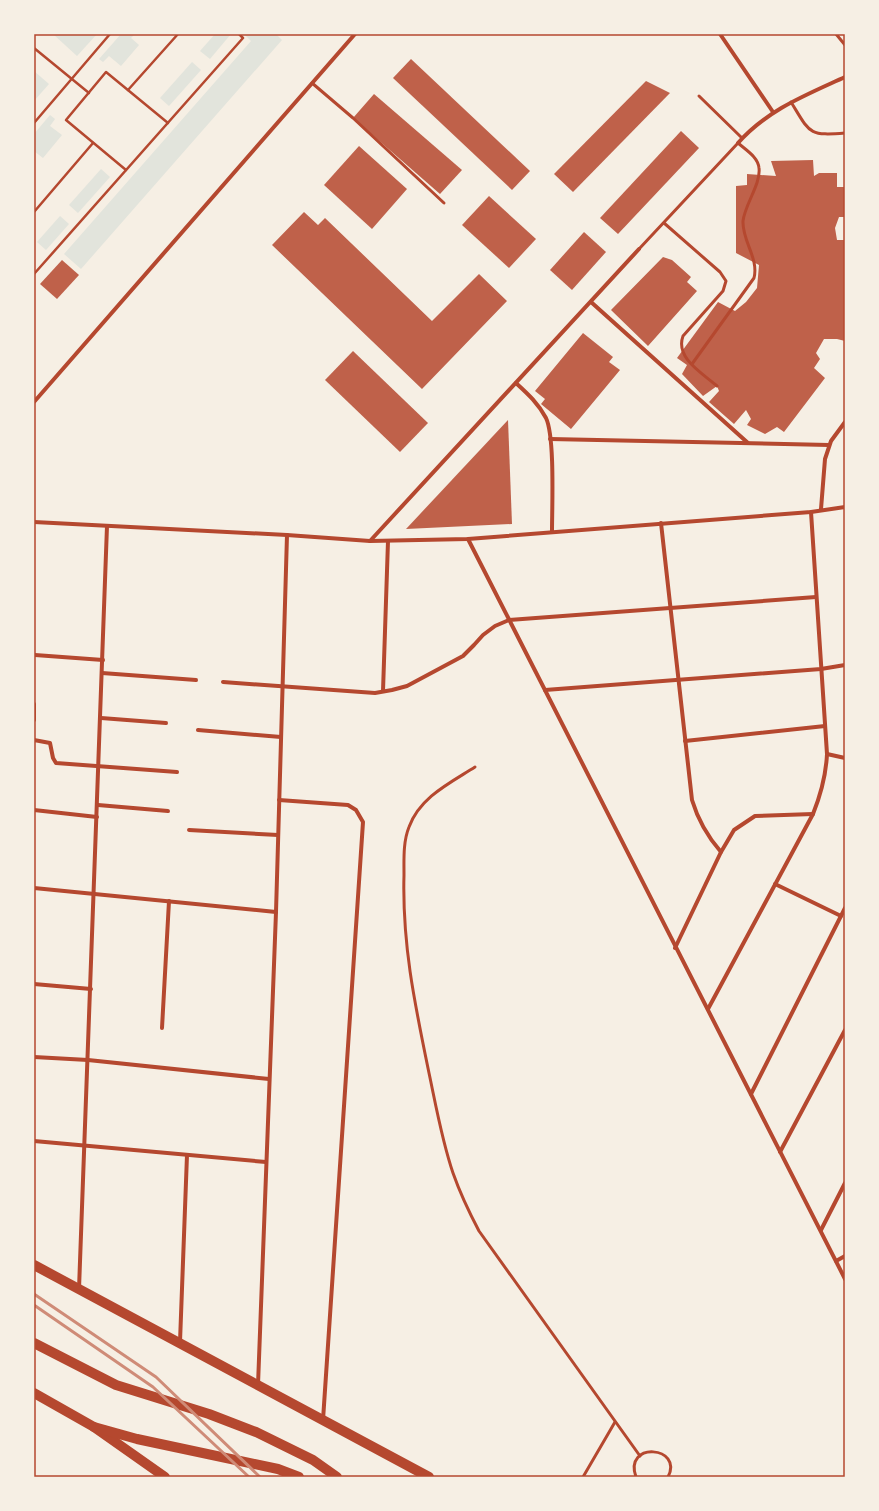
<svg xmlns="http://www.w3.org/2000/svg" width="879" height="1511" viewBox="0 0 879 1511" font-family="'Zilla Slab',serif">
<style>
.green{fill:#e2e4dc}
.building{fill:#bf614a}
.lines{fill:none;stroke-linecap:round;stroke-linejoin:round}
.path{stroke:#b5482f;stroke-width:2.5}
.service{stroke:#b5482f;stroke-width:3}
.minor{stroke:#b5482f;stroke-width:4}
.primary{stroke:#b5482f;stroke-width:10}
.rail{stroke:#cf8b77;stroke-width:3}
.neatline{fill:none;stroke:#b5482f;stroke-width:1.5}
</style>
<rect width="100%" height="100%" fill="#f6efe4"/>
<!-- green -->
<g class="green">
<polygon points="53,34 97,34 77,56"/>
<polygon points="121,34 135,34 131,38 139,45 121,66 109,56 103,62 99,59"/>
<polygon points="215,34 231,34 210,59 200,51"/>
<polygon points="244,34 276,34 282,40 81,269 64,254 251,41"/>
<polygon points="192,62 201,70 169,106 160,98"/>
<polygon points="34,71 49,84 34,101"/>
<polygon points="50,115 55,119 50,126 62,135 43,158 34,151 34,134"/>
<polygon points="101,169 110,177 78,213 69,205"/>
<polygon points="60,216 69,224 46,250 37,242"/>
</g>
<!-- building -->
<g class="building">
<polygon points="411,59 530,171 512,190 393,78"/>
<polygon points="646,81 670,93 573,192 554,174"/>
<polygon points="374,94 462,170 440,194 353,118"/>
<polygon points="681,131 699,148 618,234 600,218"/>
<polygon points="359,146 407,189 372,229 324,185"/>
<polygon points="813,160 814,176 819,173 837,173 837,187 845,187 845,217 839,217 835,228 837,240 845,240 845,341 837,339 824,339 816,353 820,359 814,368 825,378 784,432 777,427 765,434 747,425 751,419 746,410 734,424 709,402 719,391 717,386 703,396 682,374 687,365 677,358 718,302 735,311 746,302 757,288 759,265 736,253 736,186 747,185 747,174 776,176 771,161"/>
<polygon points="489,196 536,239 509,268 462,225"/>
<polygon points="304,212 318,225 325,218 432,321 479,274 507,301 422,389 272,245"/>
<polygon points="584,232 606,252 572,290 550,270"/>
<polygon points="663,257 672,260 691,277 687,282 697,291 648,346 611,310"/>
<polygon points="62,260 79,275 57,299 40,284"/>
<polygon points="583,333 613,357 609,362 620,370 571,429 541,404 545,399 535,391"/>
<polygon points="353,351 428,423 400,452 325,380"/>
<polygon points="508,420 512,524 406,529"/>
</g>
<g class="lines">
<!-- path -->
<g class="path">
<polyline points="34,48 89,93"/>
<polyline points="128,90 178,34"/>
<polyline points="34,123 110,34"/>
<polyline points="126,170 66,120 106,72 168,123"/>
<polyline points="34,212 93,143"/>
<polyline points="34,274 243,38 239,34"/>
</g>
<!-- service -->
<g class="service">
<polyline points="836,34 845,45"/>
<polyline points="312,83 353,118 444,203"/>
<polyline points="699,96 742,138"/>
<path d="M 791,102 C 810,133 808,136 845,133"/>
<path d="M 664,223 L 720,272 L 726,281 L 723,291 L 683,336 C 675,358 702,373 717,386"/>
<path d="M 639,249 L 738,143 C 746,150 758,157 759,168 C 761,184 745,204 743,221 C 742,241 759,258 754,278 L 692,364"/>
<path d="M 475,767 C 450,783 420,797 409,827 C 403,842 404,859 404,875 C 402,944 415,1005 429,1073 C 436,1106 442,1141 453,1173 C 460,1193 469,1212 479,1231 L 640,1456"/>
<polyline points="583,1477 615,1422"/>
<path d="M 636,1477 C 623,1441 684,1446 668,1477"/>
</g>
<!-- minor -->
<g class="minor">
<polyline points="720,34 773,112"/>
<path d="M 738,143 C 767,110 806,95 845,77"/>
<polyline points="591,302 748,443"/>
<path d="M 516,383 C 528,394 538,403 546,418 C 555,437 552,507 552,532"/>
<polyline points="34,402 355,34"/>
<polyline points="550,439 829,445"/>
<polyline points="821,509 825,459 831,441 845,422"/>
<polyline points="34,522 287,535 370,541 468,539 811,512 845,507"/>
<path d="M 661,523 L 692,800 C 698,820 707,836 721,852"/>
<polyline points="468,539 845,1279"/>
<polyline points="370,541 639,249"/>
<polyline points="35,655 103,660"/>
<polyline points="102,673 196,680"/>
<polyline points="223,682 375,693 392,690 407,686 463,656 474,645 483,635 495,626 509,620 816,597"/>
<polyline points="545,690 821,669 845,665"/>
<polyline points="383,691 388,541"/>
<polyline points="34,704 34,720"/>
<polyline points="101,718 166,723"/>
<polyline points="198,730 281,737"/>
<polyline points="34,740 50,743 53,758 56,763 177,772"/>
<polyline points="685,741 825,726"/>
<polyline points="827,754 845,758"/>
<polyline points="279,800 348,805 356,810 363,822 323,1420"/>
<polyline points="98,805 168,811"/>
<polyline points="34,810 97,817"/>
<polyline points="189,830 278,835"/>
<polyline points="775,884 841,916"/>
<polyline points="34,888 276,912"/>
<polyline points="675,948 721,852 734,830 755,816 813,814"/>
<polyline points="34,984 91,989"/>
<path d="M 708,1009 L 813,814 C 821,794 826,775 827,754 L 811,512"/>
<polyline points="162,1028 169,901"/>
<polyline points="34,1057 88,1060 269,1079"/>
<polyline points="751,1094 845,908"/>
<polyline points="34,1141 266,1162"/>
<polyline points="780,1152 845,1030"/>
<polyline points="821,1230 845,1183"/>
<polyline points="836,1261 845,1256"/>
<polyline points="79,1289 107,526"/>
<polyline points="180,1342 187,1155"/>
<polyline points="258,1385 276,912 287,535"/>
</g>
<!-- primary -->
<g class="primary">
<polyline points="34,1265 429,1477"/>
<polyline points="34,1343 116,1385 209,1414 256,1432 313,1460 337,1477"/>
<polyline points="34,1393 94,1427 165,1477"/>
<polyline points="94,1427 137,1439 278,1469 299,1477"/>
</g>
<!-- rail -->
<g class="rail">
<polyline points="34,1294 156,1377 260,1477"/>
<polyline points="34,1305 153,1387 249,1477"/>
</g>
</g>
<!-- border -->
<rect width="879" height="1511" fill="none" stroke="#f6efe4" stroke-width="70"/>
<rect x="35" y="35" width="809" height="1441" class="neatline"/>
</svg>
